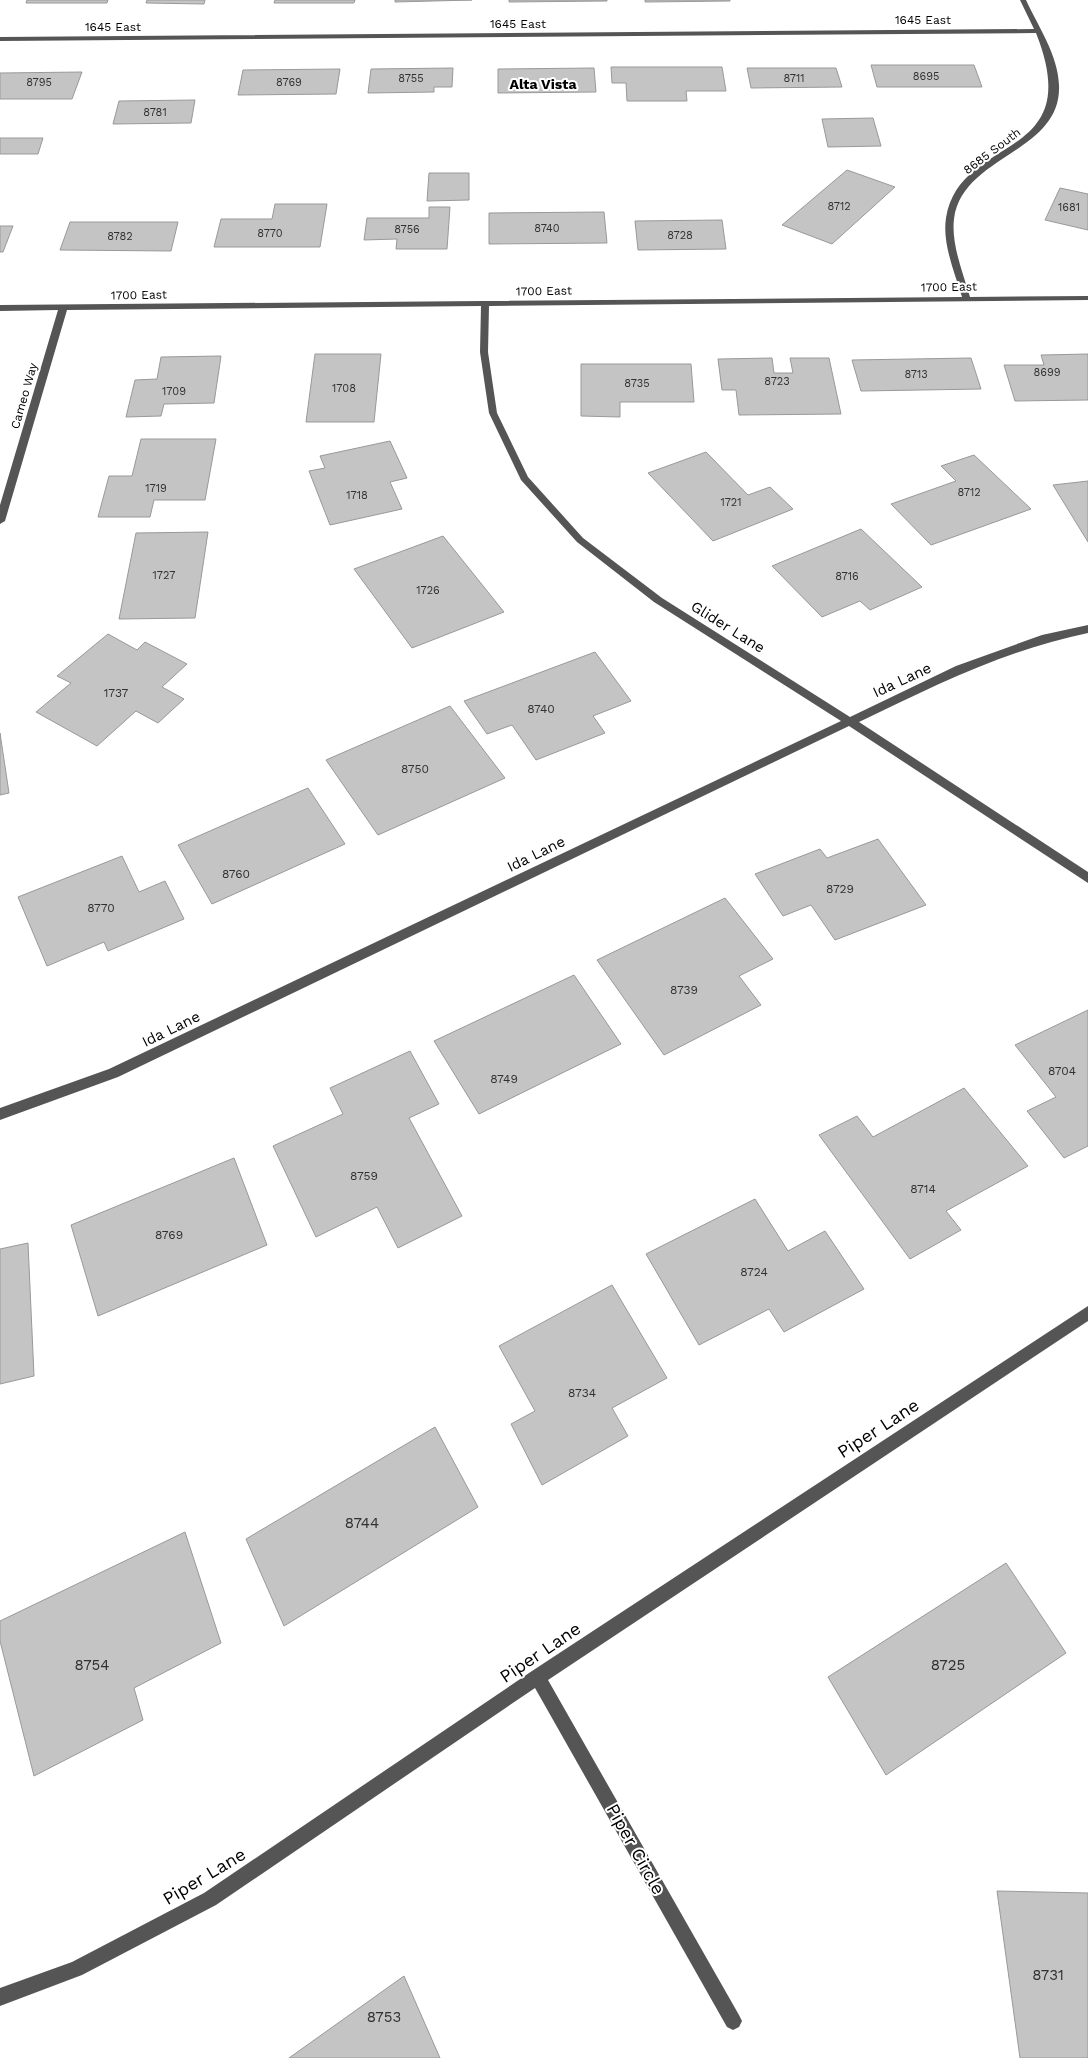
<svg xmlns="http://www.w3.org/2000/svg" width="1088" height="2058" viewBox="0 0 1088 2058" font-family="'Work Sans',sans-serif">
<style>
.building{fill:#c4c4c4;stroke:#999}
.lines{fill:none;stroke-linecap:round;stroke-linejoin:round}
.minor{fill:#555;fill-rule:evenodd}
.labels{text-anchor:middle;dominant-baseline:central;stroke-width:4;stroke-linejoin:round;paint-order:stroke}
.far-number-label{font-size:11px;fill:#313131}
.far-street-label{font-size:12px;fill:#000;stroke:#fff}
.number-label{font-size:12px;fill:#313131}
.far-neighbourhood-label{font-size:14px;font-weight:bold;fill:#000;stroke:#fff}
.street-label{font-size:15px;fill:#000;stroke:#fff}
.near-number-label{font-size:15px;fill:#313131}
.near-street-label{font-size:18px;fill:#000;stroke:#fff}
</style>
<rect width="100%" height="100%" fill="#fff"/>
<!-- building -->
<g class="building">
<polygon points="27,0 108,0 107,3 26,3"/>
<polygon points="147,0 205,0 204,4 146,3"/>
<polygon points="275,0 355,0 354,3 274,3"/>
<polygon points="395,0 472,0 395,2"/>
<polygon points="509,0 607,0 607,1 509,2"/>
<polygon points="645,0 730,0 730,1 645,2"/>
<polygon points="871,65 974,65 982,87 877,87"/>
<polygon points="611,67 722,67 726,91 686,91 687,101 627,101 626,83 612,83"/>
<polygon points="453,68 452,87 434,87 434,92 368,93 371,69"/>
<polygon points="594,68 596,92 498,93 498,69"/>
<polygon points="747,68 836,68 842,87 751,88"/>
<polygon points="340,69 336,94 238,95 243,70"/>
<polygon points="82,72 72,99 0,99 0,73"/>
<polygon points="195,100 191,123 113,124 119,101"/>
<polygon points="873,118 881,146 828,147 822,119"/>
<polygon points="0,138 43,138 38,154 0,154"/>
<polygon points="847,170 895,187 832,244 782,225"/>
<polygon points="429,173 469,173 469,200 427,201"/>
<polygon points="1060,188 1088,194 1088,230 1045,220"/>
<polygon points="275,204 327,204 320,247 214,247 221,219 272,219"/>
<polygon points="429,207 450,207 447,249 396,249 397,239 364,240 367,218 429,218"/>
<polygon points="604,212 607,243 489,244 489,213"/>
<polygon points="722,220 726,249 638,250 635,221"/>
<polygon points="70,222 178,222 171,251 60,250"/>
<polygon points="0,226 13,226 3,252 0,252"/>
<polygon points="315,354 381,354 374,422 306,422"/>
<polygon points="1088,354 1088,400 1015,401 1004,365 1044,365 1041,355"/>
<polygon points="221,356 214,403 164,404 161,416 126,417 135,380 157,379 161,357"/>
<polygon points="772,358 774,373 793,373 790,358 829,358 841,414 739,415 736,390 722,390 718,359"/>
<polygon points="971,358 981,389 861,391 852,360"/>
<polygon points="581,364 691,364 694,402 620,402 620,417 581,416"/>
<polygon points="141,439 216,439 205,500 154,500 150,517 98,517 109,476 132,476"/>
<polygon points="390,441 407,478 390,482 402,509 330,525 309,471 325,468 320,456"/>
<polygon points="706,452 748,495 770,487 793,509 713,541 648,473"/>
<polygon points="974,455 1031,509 931,545 891,504 956,481 941,466"/>
<polygon points="1088,481 1088,542 1053,485"/>
<polygon points="861,529 922,587 870,610 860,601 822,617 772,566"/>
<polygon points="208,532 195,618 119,619 136,533"/>
<polygon points="443,536 504,612 412,648 354,569"/>
<polygon points="108,634 137,650 145,642 187,664 162,687 184,699 158,723 136,711 97,746 36,712 71,683 57,676"/>
<polygon points="595,652 631,701 593,716 605,733 536,760 512,725 487,734 464,701"/>
<polygon points="450,706 505,778 378,835 326,760"/>
<polygon points="0,733 9,793 0,795"/>
<polygon points="308,788 345,844 212,904 178,845"/>
<polygon points="878,839 926,905 835,940 811,905 783,916 755,874 820,849 827,858"/>
<polygon points="122,856 139,892 165,881 184,919 108,951 104,942 47,966 18,897"/>
<polygon points="725,898 773,959 739,976 761,1005 664,1055 597,960"/>
<polygon points="574,975 621,1044 479,1114 434,1041"/>
<polygon points="1088,1010 1088,1146 1064,1158 1027,1111 1056,1097 1015,1045"/>
<polygon points="410,1051 439,1104 409,1118 462,1216 398,1248 377,1207 316,1237 273,1146 343,1114 330,1088"/>
<polygon points="964,1088 1028,1166 946,1211 961,1230 910,1259 819,1135 857,1116 873,1137"/>
<polygon points="234,1158 267,1245 98,1316 71,1225"/>
<polygon points="755,1199 788,1251 825,1231 864,1289 784,1332 769,1309 699,1345 646,1254"/>
<polygon points="28,1243 34,1376 0,1384 0,1249"/>
<polygon points="612,1285 667,1378 612,1408 628,1436 542,1485 511,1424 535,1411 499,1346"/>
<polygon points="435,1427 478,1507 284,1626 246,1539"/>
<polygon points="185,1532 221,1643 134,1688 143,1720 34,1776 0,1641 0,1621"/>
<polygon points="1006,1563 1066,1653 886,1775 828,1677"/>
<polygon points="997,1891 1088,1893 1088,2058 1020,2058"/>
<polygon points="404,1976 440,2058 289,2058"/>
</g>
<g class="lines">
<!-- minor -->
<g class="minor">
<path d="M 1020,0 L 1026,0 C 1038,26 1058,55 1059,85 C 1062,153 962,155 954,219 C 951,244 963,273 970,297 L 1088,296 L 1088,300 L 489,306 L 488,352 L 497,413 L 528,477 L 583,538 L 662,598 L 850,717 L 956,666 L 1042,635 L 1088,625 L 1088,633 C 1005,650 934,686 859,722 L 1088,872 L 1088,883 L 849,726 L 118,1077 L 0,1120 L 0,1108 L 109,1069 L 841,721 L 654,602 L 577,542 L 521,480 L 489,413 L 480,352 L 481,306 L 67,310 L 5,521 L 0,524 L 0,505 L 58,310 L 0,311 L 0,305 L 962,297 C 955,273 942,244 946,218 C 960,132 1088,164 1036,33 L 0,41 L 0,37 L 1034,29 Z"/>
<polygon points="1088,1306 1088,1321 548,1680 739,2015 742,2021 739,2027 733,2030 727,2027 535,1688 216,1905 82,1975 0,2006 0,1988 72,1962 204,1893 532,1671"/>
</g>
</g>
<g class="labels">
<!-- far-number labels -->
<g class="far-number-label">
<text x="926" y="76">8695</text>
<text x="411" y="78">8755</text>
<text x="794" y="78">8711</text>
<text x="39" y="82">8795</text>
<text x="289" y="82">8769</text>
<text x="155" y="112">8781</text>
<text x="839" y="206">8712</text>
<text x="1069" y="207">1681</text>
<text x="547" y="228">8740</text>
<text x="407" y="229">8756</text>
<text x="270" y="233">8770</text>
<text x="680" y="235">8728</text>
<text x="120" y="236">8782</text>
<text x="1047" y="372">8699</text>
<text x="916" y="374">8713</text>
<text x="777" y="381">8723</text>
<text x="637" y="383">8735</text>
<text x="344" y="388">1708</text>
<text x="174" y="391">1709</text>
<text x="156" y="488">1719</text>
<text x="969" y="492">8712</text>
<text x="357" y="495">1718</text>
<text x="731" y="502">1721</text>
<text x="164" y="575">1727</text>
<text x="847" y="576">8716</text>
<text x="428" y="590">1726</text>
</g>
<!-- far-street labels -->
<g class="far-street-label">
<text x="923" y="20">1645 East</text>
<text x="518" y="24">1645 East</text>
<text x="113" y="27">1645 East</text>
<text transform="translate(992 151) rotate(-37)">8685 South</text>
<text transform="translate(949 287) rotate(-1)">1700 East</text>
<text transform="translate(544 291) rotate(-1)">1700 East</text>
<text transform="translate(139 295) rotate(-1)">1700 East</text>
<text transform="translate(24 396) rotate(-74)">Cameo Way</text>
</g>
<!-- number labels -->
<g class="number-label">
<text x="116" y="693">1737</text>
<text x="541" y="709">8740</text>
<text x="415" y="769">8750</text>
<text x="236" y="874">8760</text>
<text x="840" y="889">8729</text>
<text x="101" y="908">8770</text>
<text x="684" y="990">8739</text>
<text x="1062" y="1071">8704</text>
<text x="504" y="1079">8749</text>
<text x="364" y="1176">8759</text>
<text x="923" y="1189">8714</text>
<text x="169" y="1235">8769</text>
<text x="754" y="1272">8724</text>
<text x="582" y="1393">8734</text>
</g>
<!-- far-neighbourhood labels -->
<g class="far-neighbourhood-label">
<text x="543" y="84">Alta Vista</text>
</g>
<!-- street labels -->
<g class="street-label">
<text transform="translate(728 627) rotate(32)">Glider Lane</text>
<text transform="translate(902 680) rotate(-25)">Ida Lane</text>
<text transform="translate(536 854) rotate(-26)">Ida Lane</text>
<text transform="translate(171 1029) rotate(-26)">Ida Lane</text>
</g>
<!-- near-number labels -->
<g class="near-number-label">
<text x="362" y="1523">8744</text>
<text x="92" y="1665">8754</text>
<text x="948" y="1665">8725</text>
<text x="1048" y="1975">8731</text>
<text x="384" y="2017">8753</text>
</g>
<!-- near-street labels -->
<g class="near-street-label">
<text transform="translate(878 1428) rotate(-33)">Piper Lane</text>
<text transform="translate(540 1652) rotate(-34)">Piper Lane</text>
<text transform="translate(636 1849) rotate(61)">Piper Circle</text>
<text transform="translate(204 1876) rotate(-31)">Piper Lane</text>
</g>
</g>
</svg>
